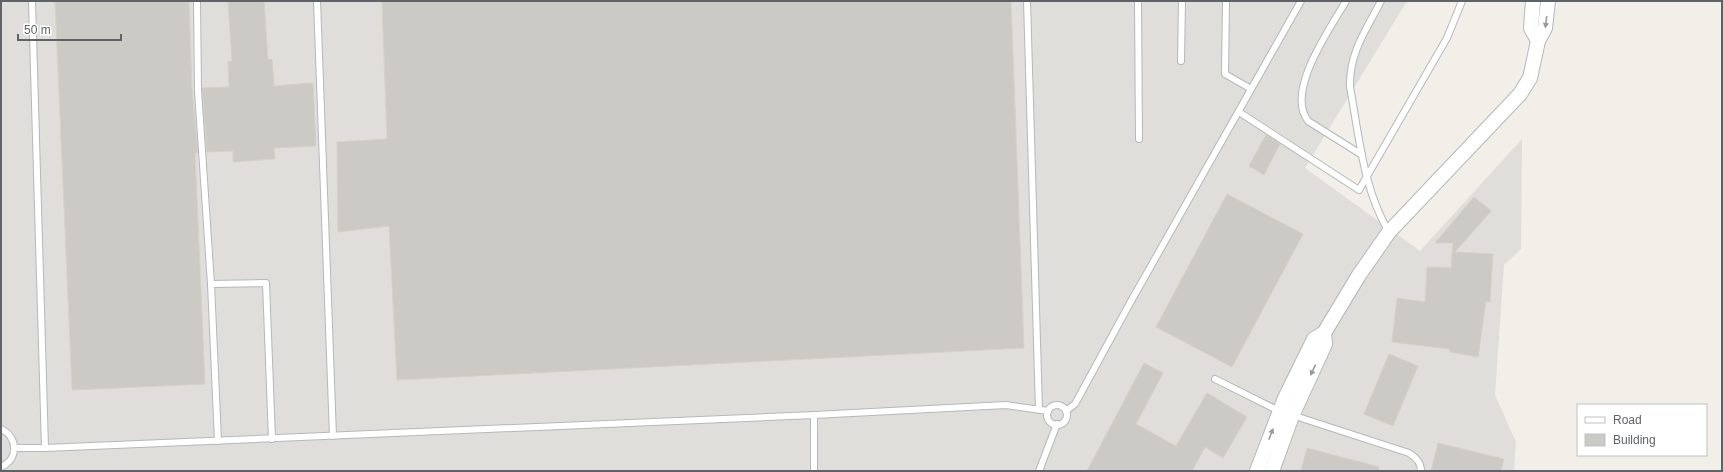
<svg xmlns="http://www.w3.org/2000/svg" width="1723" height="472" viewBox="0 0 1723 472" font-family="Helvetica,sans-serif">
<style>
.industrial{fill:#e0deda}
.building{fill:#cccac5;stroke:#d6d1c6}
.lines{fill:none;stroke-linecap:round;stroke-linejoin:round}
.service-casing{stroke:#b5b8bc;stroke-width:8}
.tertiary-casing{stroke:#b5b8bc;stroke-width:16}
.service{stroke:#fff;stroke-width:6}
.tertiary{stroke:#fff;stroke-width:14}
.oneway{fill:#979a9d}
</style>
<rect width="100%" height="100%" fill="#f1efe8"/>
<!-- industrial -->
<polygon class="industrial" points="1,1 1407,1 1305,168 1420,251 1522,139 1521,249 1504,265 1495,395 1516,442 1514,471 1,471"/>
<!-- building -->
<g class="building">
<polygon points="55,1 189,1 192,89 198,153 195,153 205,384 72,390"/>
<polygon points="228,1 264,1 268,60 272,59 274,86 313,83 316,146 274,148 275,159 233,162 233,151 207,152 202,88 229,87 228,62 232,61"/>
<polygon points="382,1 1011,1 1024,348 397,380 389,226 338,232 337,142 387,139"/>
<polygon points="1266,135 1280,144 1264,175 1249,166"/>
<polygon points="1227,194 1303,234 1232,367 1156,327"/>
<polygon points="1474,197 1491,211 1455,252 1493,254 1490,302 1486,301 1478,357 1450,352 1450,349 1392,342 1397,298 1425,302 1427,267 1451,268 1453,243 1435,243"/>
<polygon points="1389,354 1418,366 1393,426 1364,414"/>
<polygon points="1144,363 1163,373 1136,424 1176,446 1207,393 1247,417 1223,458 1205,447 1192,471 1087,471"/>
<polygon points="1438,443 1504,459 1501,471 1431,471"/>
<polygon points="1307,448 1379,467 1378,471 1301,471"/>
</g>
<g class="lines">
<!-- service casing -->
<g class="service-casing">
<g id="service">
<polyline points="32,1 45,448"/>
<polyline points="197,1 198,91 211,284 218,441"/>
<polyline points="317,1 333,436"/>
<polyline points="1027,1 1039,410"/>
<polyline points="1138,1 1139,139"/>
<polyline points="1226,1 1225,74 1251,89"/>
<path d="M 1346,1 C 1330,29 1285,91 1308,121 L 1362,155"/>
<path d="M 1381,1 C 1366,30 1349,53 1350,87 C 1359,135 1363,189 1389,232"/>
<polyline points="1181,61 1182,1"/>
<polyline points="1239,112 1359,190 1447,38 1462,1"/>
<polyline points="211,284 266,283 272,439"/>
<polyline points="1215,379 1279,411"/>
<circle cx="1057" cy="415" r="10"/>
<polyline points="1066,411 1075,404 1130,303 1301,1"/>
<path d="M 1292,415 L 1409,453 C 1416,458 1421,462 1421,471"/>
<path d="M 1,429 C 18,437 19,459 1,467"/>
<polyline points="15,448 45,448 814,415 1006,405 1048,411"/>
<polyline points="814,471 814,415"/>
<polyline points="1039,471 1057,424"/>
</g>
</g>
<!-- tertiary casing -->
<g class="tertiary-casing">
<g id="tertiary">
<polyline points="1533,1 1531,28 1538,41"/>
<polyline points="1257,471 1285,398 1314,339 1324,333 1359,275 1389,232 1520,94 1530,78 1538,41 1545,28 1548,1"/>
<polyline points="1272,471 1292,416 1325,344 1324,333"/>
</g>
</g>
<!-- service -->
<use href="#service" class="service"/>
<!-- tertiary -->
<use href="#tertiary" class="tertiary"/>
</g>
<!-- one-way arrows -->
<defs><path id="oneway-solid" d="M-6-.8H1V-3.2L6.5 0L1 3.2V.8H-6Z"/></defs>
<g class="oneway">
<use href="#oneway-solid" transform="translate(1546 22) rotate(97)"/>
<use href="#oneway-solid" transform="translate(1313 370) rotate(115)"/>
<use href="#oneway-solid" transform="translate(1271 434) rotate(-69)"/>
</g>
<!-- border -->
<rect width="1723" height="472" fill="none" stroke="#5f6368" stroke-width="4"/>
<!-- legend -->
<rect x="1577" y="404" width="130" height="52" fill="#ffffff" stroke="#bfc1c3"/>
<rect x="1585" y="417" width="20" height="6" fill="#ffffff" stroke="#bfc1c3"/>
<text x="1613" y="424" font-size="12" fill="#5f6368">Road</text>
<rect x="1585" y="434" width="20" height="12" fill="#cccac5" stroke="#bfc1c3"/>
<text x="1613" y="444" font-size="12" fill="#5f6368">Building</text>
<!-- scale -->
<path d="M18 34v6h103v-6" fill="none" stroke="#5f6368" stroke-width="2"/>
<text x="24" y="34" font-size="12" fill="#5f6368" stroke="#ffffff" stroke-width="3" paint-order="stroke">50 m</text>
</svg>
